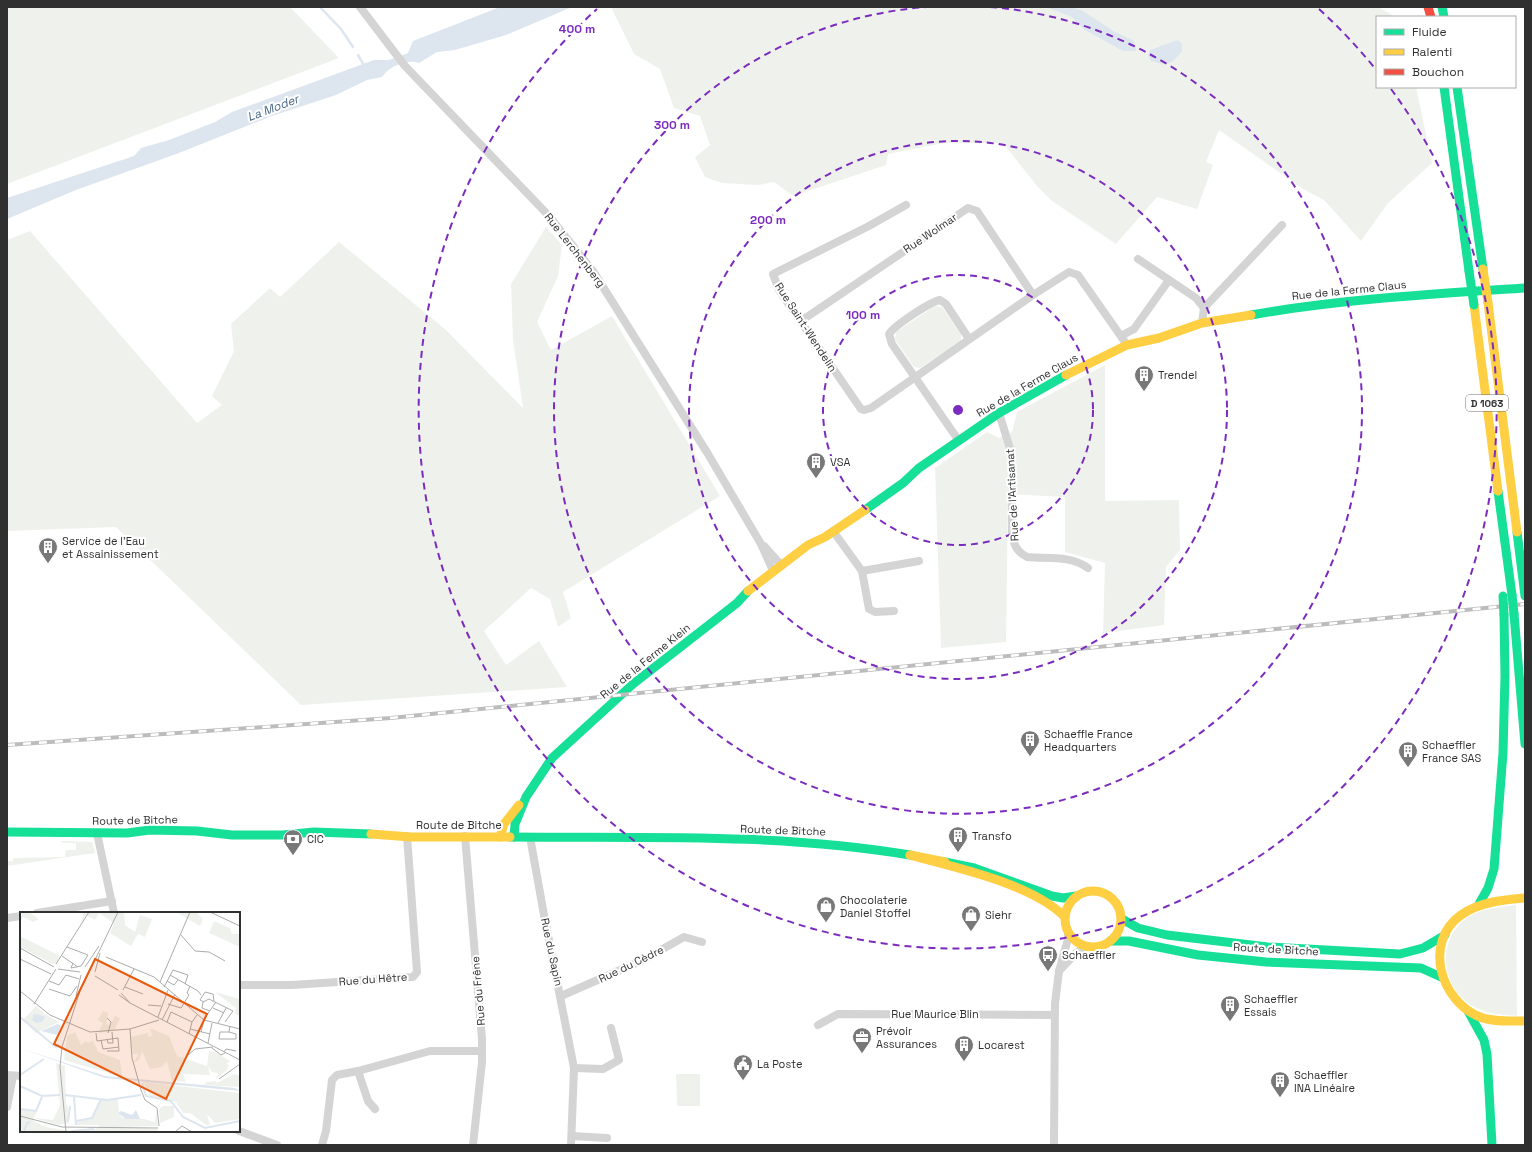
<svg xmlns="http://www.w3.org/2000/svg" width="1532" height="1152" viewBox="0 0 1532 1152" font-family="'Space Grotesk',sans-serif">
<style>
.green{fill:#eff2ec}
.water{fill:#dde6ef}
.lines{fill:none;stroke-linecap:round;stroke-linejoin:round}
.stream{stroke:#dde6ef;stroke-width:2.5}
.street{stroke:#d4d4d4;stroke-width:8}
.fast{stroke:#16e098;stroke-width:9}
.slow{stroke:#ffcf43;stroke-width:9}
.jam{stroke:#f24e42;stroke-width:9}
.rail-casing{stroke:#bcbcbc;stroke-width:4}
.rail{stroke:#fff;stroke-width:2.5;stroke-dasharray:8;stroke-linecap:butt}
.fast-bridge{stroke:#16e098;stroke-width:9}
.slow-bridge{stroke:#ffcf43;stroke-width:9}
.ring{fill:none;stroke:#7b2cbf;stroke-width:2;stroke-dasharray:7 5}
.labels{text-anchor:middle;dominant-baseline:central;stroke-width:4;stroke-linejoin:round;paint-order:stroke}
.shield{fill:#fff;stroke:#6e6e6e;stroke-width:1}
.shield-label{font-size:10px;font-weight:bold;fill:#303030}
.street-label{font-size:11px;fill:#303030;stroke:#fff}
.poi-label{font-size:11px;fill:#303030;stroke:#fff;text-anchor:start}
.water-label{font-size:12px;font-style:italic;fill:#486888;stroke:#fff}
.inset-river{fill:none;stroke:#dde6ef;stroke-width:2}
.inset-road{fill:none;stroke:#acacac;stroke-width:1}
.view{fill:#e8590c;fill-opacity:0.15;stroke:#e8590c;stroke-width:2}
.inset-edge{fill:none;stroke:#303030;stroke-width:2}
.centre{fill:#7b2cbf;stroke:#fff;stroke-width:2}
.ring-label{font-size:12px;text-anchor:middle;font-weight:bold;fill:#7b2cbf;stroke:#fff;stroke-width:4;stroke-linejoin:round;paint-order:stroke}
</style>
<rect width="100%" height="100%" fill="#fff"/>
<!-- green -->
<g class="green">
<polygon points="7,7 290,7 339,58 7,184"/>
<polygon points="611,7 1378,7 1396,17 1377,17 1377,87 1416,87 1432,163 1388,203 1361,241 1324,200 1303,189 1219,130 1206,162 1213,165 1197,209 1157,197 1116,244 1052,201 1037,186 1003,143 944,143 888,154 886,165 793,196 774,182 758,185 722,183 705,177 695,157 710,145 700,116 674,108 660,69 634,54"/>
<polygon points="546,227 562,245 558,276 537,322 551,350 612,316 720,496 563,592 571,618 558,627 550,599 531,588 484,631 506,665 539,641 567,687 301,705 116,527 7,531 7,240 30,231 197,423 222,405 212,396 234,351 231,324 270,288 280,297 339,242 445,329 523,408 513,340 511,284"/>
<polygon points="935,306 942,307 961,334 961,341 920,368 914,367 895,339 896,332"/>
<polygon points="1105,365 1105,501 1179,500 1180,550 1166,567 1164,625 1103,633 1105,563 1065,552 1065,497 1008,494 1006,642 941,648 935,468 987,432 999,438 1012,432 1017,412"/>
<polygon points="61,841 92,842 95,853 7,866 7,861 13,861 13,858 65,857 66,850 76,850 76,843 62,843"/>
<path d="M 1516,905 L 1517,1016 C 1502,1015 1487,1014 1473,1006 C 1438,986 1436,932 1474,914 C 1487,908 1502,907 1516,905 Z"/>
<polygon points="676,1074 700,1074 700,1106 677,1106"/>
</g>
<!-- water -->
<g class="water">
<path d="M 500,7 L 572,7 L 506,35 L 455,50 L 437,52 L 419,63 C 406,59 390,66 382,77 L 367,80 L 336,95 L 272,116 L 179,153 L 76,190 L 7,219 L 7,198 L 134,156 L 141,148 L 169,140 L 215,122 L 232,112 L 374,60 L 389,60 L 408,53 L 413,41 Z"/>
<polygon points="1046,7 1072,7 1083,11 1115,32 1133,40 1136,46 1136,51 1123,51 1085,30 1072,17"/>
<path d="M 1178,40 L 1182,44 L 1182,51 C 1170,66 1169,66 1151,61 L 1148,56 L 1150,50 Z"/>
</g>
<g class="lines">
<!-- stream -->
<g class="stream">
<polyline points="320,7 341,29 353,47"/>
<polyline points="358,55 365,67"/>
</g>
<!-- street -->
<g class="street">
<polyline points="360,7 405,66 549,216 593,271 708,454 761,544 773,571"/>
<polyline points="906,205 867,227 773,274 779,290 861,409 864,410 871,408 1033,295 1069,272 1078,275 1127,345"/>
<polyline points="1138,259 1196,298 1204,308"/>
<polyline points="801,321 968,208 977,211 1033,295"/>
<polyline points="1202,323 1204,308 1282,225"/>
<polyline points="1121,336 1134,329 1169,280"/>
<path d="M 999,413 L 1012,455 L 1012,535 C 1014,545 1017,552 1027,557 C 1048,559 1070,555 1088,568"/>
<path d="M 959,441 L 892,344 L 889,334 C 895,325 930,302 940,300 L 946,304 L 969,339"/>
<polyline points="833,531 862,571 869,609 875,612 894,611"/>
<polyline points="764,546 781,565"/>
<polyline points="862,571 919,561"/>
<polyline points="97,833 114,913"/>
<polyline points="465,836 482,1039 482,1062 473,1145"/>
<polyline points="530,837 544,915 574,1068 571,1145"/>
<polyline points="37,913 112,901"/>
<polyline points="7,918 21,916"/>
<polyline points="1068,931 1068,939 1059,971 1076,953 1088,946"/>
<polyline points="239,985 292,985 413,977 417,972 407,836"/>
<polyline points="561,996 643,960 684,937 702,942"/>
<polyline points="818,1025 838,1014 1055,1015"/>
<polyline points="574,1068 603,1069 619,1060 611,1028"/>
<polyline points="358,1071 368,1101 375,1109"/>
<polyline points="7,1075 21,1076"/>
<polyline points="7,1107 13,1076"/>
<polyline points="239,1131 277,1145"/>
<polyline points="572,1136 607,1138"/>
<polyline points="322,1145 326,1131 332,1080 337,1075 358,1071 430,1051 482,1051"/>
<polyline points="1054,1145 1055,1003 1059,971"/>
</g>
<!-- fast -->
<g class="fast">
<polyline points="1442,7 1444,17"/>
<polyline points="1444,87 1469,271"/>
<polyline points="1457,87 1483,269"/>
<path d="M 1251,315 C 1342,299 1434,294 1525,288"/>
<polyline points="1498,491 1512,595"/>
<polyline points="865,510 903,483 919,468 999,413 1066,375"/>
<polyline points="1517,532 1525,596"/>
<polyline points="1514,614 1525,744"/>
<polyline points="7,832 127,833 150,830 197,831 232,835 283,835 314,832 371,834"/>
<path d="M 510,837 C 644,838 778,833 910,855"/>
<polyline points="514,837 515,824 526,797 552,758 633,684 737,603 748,591"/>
<polyline points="945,862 974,868 1052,896 1063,898 1076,896"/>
<polyline points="1478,906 1488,888 1494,869 1503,753 1505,676 1504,615"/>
<polyline points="1122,919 1138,928 1167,935 1268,947 1400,954 1423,948 1445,935"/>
<polyline points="1110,941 1129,941 1198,955 1266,962 1421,968 1441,977"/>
<polyline points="1468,1011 1484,1040 1487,1054 1492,1145"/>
</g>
<!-- slow -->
<g class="slow">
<polyline points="1488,303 1517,532"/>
<polyline points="1474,305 1498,491"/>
<polyline points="1066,375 1127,345 1159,338 1202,323 1251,315"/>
<polyline points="748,591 808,545 825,537 865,510"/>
<polyline points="371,834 411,837 510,837"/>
<polyline points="500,837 504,824 519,805"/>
<path d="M 945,862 L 910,855 C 956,868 1031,883 1065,917"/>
<circle cx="1093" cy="919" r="28"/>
<path d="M 1525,898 C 1503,900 1479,902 1461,915 C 1423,942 1440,1001 1480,1017 C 1493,1022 1511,1021 1525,1021"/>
</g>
<!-- jam -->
<polyline class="jam" points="1428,7 1431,17"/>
<!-- rail casing -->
<g class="rail-casing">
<polyline id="rail" points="7,745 391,718 1525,604"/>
</g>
<!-- rail -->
<use href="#rail" class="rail"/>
<!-- fast-bridge -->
<g class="fast-bridge">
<polyline points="1469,271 1474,305"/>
<polyline points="1512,595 1514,614"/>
<polyline points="1503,596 1504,615"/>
</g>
<!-- slow-bridge -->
<polyline class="slow-bridge" points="1483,269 1488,303"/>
</g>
<!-- distance rings -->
<g class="ring">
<circle cx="958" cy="410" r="135"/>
<circle cx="958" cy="410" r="269"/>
<path d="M990 7A404 404 0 1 1 926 7"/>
<path d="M1319 9A539 539 0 0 1 1377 71M1391 89A539 539 0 1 1 597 9"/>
</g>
<!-- icons -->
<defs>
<g id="building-pin" transform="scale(1)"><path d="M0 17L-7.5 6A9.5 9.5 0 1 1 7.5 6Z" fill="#787878" stroke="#fff"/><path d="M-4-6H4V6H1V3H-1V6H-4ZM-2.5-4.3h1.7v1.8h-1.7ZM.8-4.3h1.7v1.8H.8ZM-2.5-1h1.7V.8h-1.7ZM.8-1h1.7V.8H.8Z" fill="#fff"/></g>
<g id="bank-pin" transform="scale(1)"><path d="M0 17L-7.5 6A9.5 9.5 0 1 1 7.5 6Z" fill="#787878" stroke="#fff"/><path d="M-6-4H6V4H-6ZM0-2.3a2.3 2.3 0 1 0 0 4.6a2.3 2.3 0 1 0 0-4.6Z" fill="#fff"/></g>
<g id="shop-pin" transform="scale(1)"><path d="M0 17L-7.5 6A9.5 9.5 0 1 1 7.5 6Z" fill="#787878" stroke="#fff"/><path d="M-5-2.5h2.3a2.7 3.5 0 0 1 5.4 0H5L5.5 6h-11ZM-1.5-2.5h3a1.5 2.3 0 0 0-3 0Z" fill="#fff"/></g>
<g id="bus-pin" transform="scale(1)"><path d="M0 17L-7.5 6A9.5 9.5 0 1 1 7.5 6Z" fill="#787878" stroke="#fff"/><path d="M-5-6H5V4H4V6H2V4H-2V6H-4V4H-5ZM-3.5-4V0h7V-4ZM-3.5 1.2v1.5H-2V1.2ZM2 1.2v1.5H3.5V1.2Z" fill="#fff"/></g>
<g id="office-pin" transform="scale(1)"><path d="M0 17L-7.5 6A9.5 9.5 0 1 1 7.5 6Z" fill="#787878" stroke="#fff"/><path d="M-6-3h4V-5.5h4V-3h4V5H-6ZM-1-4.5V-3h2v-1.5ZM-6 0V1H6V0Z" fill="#fff"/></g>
<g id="civic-pin" transform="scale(1)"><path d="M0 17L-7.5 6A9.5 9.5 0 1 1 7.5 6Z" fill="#787878" stroke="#fff"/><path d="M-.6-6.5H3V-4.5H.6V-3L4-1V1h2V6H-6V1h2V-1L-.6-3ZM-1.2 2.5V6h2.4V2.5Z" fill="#fff"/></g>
</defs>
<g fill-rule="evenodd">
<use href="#building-pin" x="1144" y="375"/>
<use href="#building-pin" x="816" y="462"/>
<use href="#building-pin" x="48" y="547"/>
<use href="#building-pin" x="1030" y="740"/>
<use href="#building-pin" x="1408" y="751"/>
<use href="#building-pin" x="958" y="836"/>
<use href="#bank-pin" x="293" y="839"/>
<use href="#shop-pin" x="826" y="906"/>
<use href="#shop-pin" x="971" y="915"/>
<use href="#bus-pin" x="1048" y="955"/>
<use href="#building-pin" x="1230" y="1005"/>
<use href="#office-pin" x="862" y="1037"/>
<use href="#building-pin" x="964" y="1045"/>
<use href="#civic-pin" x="743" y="1064"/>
<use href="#building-pin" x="1280" y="1081"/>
</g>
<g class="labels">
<!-- shield labels -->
<rect class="shield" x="1466" y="395" width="42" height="16" rx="3"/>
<g class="shield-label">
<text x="1487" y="403">D 1063</text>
</g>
<!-- street labels -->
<g class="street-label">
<text transform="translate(930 233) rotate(-34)">Rue Wolmar</text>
<text transform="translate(575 250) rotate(52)">Rue Lerchenberg</text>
<text transform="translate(1349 290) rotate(-6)">Rue de la Ferme Claus</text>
<text transform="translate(806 327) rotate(57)">Rue Saint-Wendelin</text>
<text transform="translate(1027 385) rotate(-30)">Rue de la Ferme Claus</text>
<text transform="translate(1012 495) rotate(-93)">Rue de l'Artisanat</text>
<text transform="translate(645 661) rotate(-39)">Rue de la Ferme Klein</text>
<text transform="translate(135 820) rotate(-1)">Route de Bitche</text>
<text x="459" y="825">Route de Bitche</text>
<text transform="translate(783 830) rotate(2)">Route de Bitche</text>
<text transform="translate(1276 949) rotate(3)">Route de Bitche</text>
<text transform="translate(552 952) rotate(78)">Rue du Sapin</text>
<text transform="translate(631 964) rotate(-26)">Rue du Cèdre</text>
<text transform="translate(373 979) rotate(-4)">Rue du Hêtre</text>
<text transform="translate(478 991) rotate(-95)">Rue du Frêne</text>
<text x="935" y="1014">Rue Maurice Blin</text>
</g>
<!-- poi labels -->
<g class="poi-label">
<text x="1158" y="375">Trendel</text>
<text x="830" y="462">VSA</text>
<text x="62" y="541">Service de l'Eau<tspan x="62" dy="13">et Assainissement</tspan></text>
<text x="1044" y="734">Schaeffle France<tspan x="1044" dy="13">Headquarters</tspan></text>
<text x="1422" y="745">Schaeffler<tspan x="1422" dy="13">France SAS</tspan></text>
<text x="972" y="836">Transfo</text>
<text x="307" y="839">CIC</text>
<text x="840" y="900">Chocolaterie<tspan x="840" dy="13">Daniel Stoffel</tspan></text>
<text x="985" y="915">Siehr</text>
<text x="1062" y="955">Schaeffler</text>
<text x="1244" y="999">Schaeffler<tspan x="1244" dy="13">Essais</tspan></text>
<text x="876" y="1031">Prévoir<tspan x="876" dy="13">Assurances</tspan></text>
<text x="978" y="1045">Locarest</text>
<text x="757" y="1064">La Poste</text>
<text x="1294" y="1075">Schaeffler<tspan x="1294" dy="13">INA Linéaire</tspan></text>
</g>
<!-- water labels -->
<g class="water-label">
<text transform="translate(273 108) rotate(-21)">La Moder</text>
</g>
</g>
<!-- overview -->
<g transform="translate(20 912)">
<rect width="220" height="220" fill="#fff"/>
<path d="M 2,0 L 9,0 L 19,7 L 13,10 L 3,5 L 0,10 ZM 64,0 L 104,0 L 105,13 L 115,20 L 120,3 L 132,7 L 125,25 L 118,22 L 111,34 L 90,21 L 94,11 L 79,1 L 75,8 L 66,3 L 60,13 ZM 156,0 L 177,1 L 183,7 L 180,14 ZM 194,9 L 210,16 L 212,22 L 220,22 L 220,35 L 189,21 ZM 0,24 L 40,44 L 36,51 L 33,52 L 0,35 ZM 195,80 L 220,87 L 220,104 L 215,102 L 216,96 ZM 16,94 L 26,103 L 39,110 L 16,121 L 3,108 ZM 83,99 L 88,101 L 86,112 L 90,114 L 95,104 L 100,106 L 94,119 L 78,121 L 83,111 L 78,108 ZM 129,116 L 149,124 L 157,144 L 187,154 L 189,139 L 195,140 L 210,149 L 206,152 L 209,153 L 207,158 L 196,167 L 198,161 L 192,160 L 188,154 L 190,163 L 163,162 L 166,170 L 152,169 L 147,149 L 141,155 L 130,157 L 122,139 L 119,148 L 114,151 L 118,142 L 113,142 L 111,125 L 128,121 L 128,125 L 133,123 ZM 55,120 L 61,133 L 66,129 L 68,131 L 73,129 L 78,140 L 100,148 L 102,165 L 44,148 L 47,124 ZM 36,151 L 45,154 L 46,191 L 48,196 L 48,211 L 38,213 L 14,206 L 33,208 L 40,193 ZM 214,162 L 220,164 L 220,175 L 184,173 L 187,170 L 196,169 L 197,171 ZM 123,170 L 220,181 L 220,207 L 195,211 L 187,202 L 190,213 L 186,213 L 170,201 L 163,201 L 156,190 L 130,184 ZM 98,187 L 99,201 L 102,206 L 124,207 L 135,210 L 136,198 L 138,214 L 97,215 L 137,217 L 138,220 L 0,220 L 0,197 L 17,199 L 13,209 L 26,215 L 51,219 L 75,217 L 80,213 L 56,213 L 56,209 L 72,205 L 81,188 ZM 143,194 L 154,194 L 154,205 L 140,211 L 139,197 Z" fill="#eff2ec"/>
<path d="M 13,102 L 20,103 L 25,105 L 22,110 L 16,111 L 11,107 L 13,106 ZM 38,112 L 41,114 L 37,123 L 21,119 ZM 0,136 L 85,164 L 215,176 L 220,179 L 85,166 ZM 116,198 L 120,207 L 106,207 L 98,201 L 101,199 L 112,203 Z" fill="#dde6ef"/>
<path class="inset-river" d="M 0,105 L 37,136M 0,163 L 24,147M 122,171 L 126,184 L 151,189 L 163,205 L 185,216 L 220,209M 0,174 L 22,184 L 40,183M 45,183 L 87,188 L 121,183M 54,184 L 56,213M 0,197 L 16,199 L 22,185M 56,209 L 72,206 L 81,187M 48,210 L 50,194M 51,219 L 74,217M 4,220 L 7,211 L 10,210"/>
<path class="inset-road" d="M 190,0 L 220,14M 161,23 L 175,39 L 189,40 L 205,49M 47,35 L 68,43 L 61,54 L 51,56 L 53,51M 0,36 L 34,55M 42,44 L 58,55M 86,45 L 134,65 L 184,108 L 220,117M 0,47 L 31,62M 36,52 L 69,0M 65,55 L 79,34M 38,57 L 60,60M 75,60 L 80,41M 46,63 L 59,67M 150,63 L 178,79 L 181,83M 75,64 L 98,78M 29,69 L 39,73 L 46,63M 147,69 L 154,73 L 158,68M 140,70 L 170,0M 105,75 L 123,82M 144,75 L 153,58 L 168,63 L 165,72M 29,77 L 50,84 L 57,74M 103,78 L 114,57M 0,79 L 30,103 L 70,120 L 110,117 L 139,108M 99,83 L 110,91 L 101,81M 56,84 L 61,63M 184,90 L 180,88 L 185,80 L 193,82 L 194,89M 110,91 L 220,148M 14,92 L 36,57M 148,92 L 161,96 L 169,83 L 167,81 L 170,74M 128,93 L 141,94M 193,96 L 204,101M 190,99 L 182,96 L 183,90 L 189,87 L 213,99 L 205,110M 138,105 L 148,78M 87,106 L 91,110 L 88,121M 184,107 L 196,90M 142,108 L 155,82M 147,110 L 151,100 L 172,110M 198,111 L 206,96M 110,117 L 112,146 L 121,178 L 125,188 L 137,196 L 139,214M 170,117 L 190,122M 181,120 L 184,108M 209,120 L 216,122 L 216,127 L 199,127 L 200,120 L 209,120 L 210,114M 76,121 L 77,129 L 98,126 L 99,139 L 87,139M 169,122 L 172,110 L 177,103M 87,127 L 88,131 L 93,131 L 92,120M 81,128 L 83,137 L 99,135M 188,131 L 192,111M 192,136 L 201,143 L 205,141M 204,140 L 206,137 L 216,139M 167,144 L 175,137 L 193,135M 199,167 L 220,152M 0,204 L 42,215 L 138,216M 46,220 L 40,155 L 42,135 L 60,79 L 98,0M 155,220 L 162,214 L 172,220"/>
<path class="view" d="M 75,47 L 187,102 L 146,187 L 34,132 Z"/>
<rect width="220" height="220" class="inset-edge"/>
</g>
<circle cx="958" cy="410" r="6" class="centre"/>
<g class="ring-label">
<text x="577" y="33">400 m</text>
<text x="672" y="129">300 m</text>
<text x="768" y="224">200 m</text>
<text x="863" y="319">100 m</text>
</g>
<!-- border -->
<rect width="1532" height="1152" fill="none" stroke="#303030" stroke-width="16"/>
<!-- legend -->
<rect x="1376" y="16" width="140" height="72" fill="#ffffff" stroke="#acacac"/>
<rect x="1384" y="29" width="20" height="6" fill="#16e098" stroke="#acacac"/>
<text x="1412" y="36" font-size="12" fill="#303030">Fluide</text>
<rect x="1384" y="49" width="20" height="6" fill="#ffcf43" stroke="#acacac"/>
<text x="1412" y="56" font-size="12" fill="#303030">Ralenti</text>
<rect x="1384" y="69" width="20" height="6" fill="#f24e42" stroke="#acacac"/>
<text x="1412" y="76" font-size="12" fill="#303030">Bouchon</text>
</svg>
